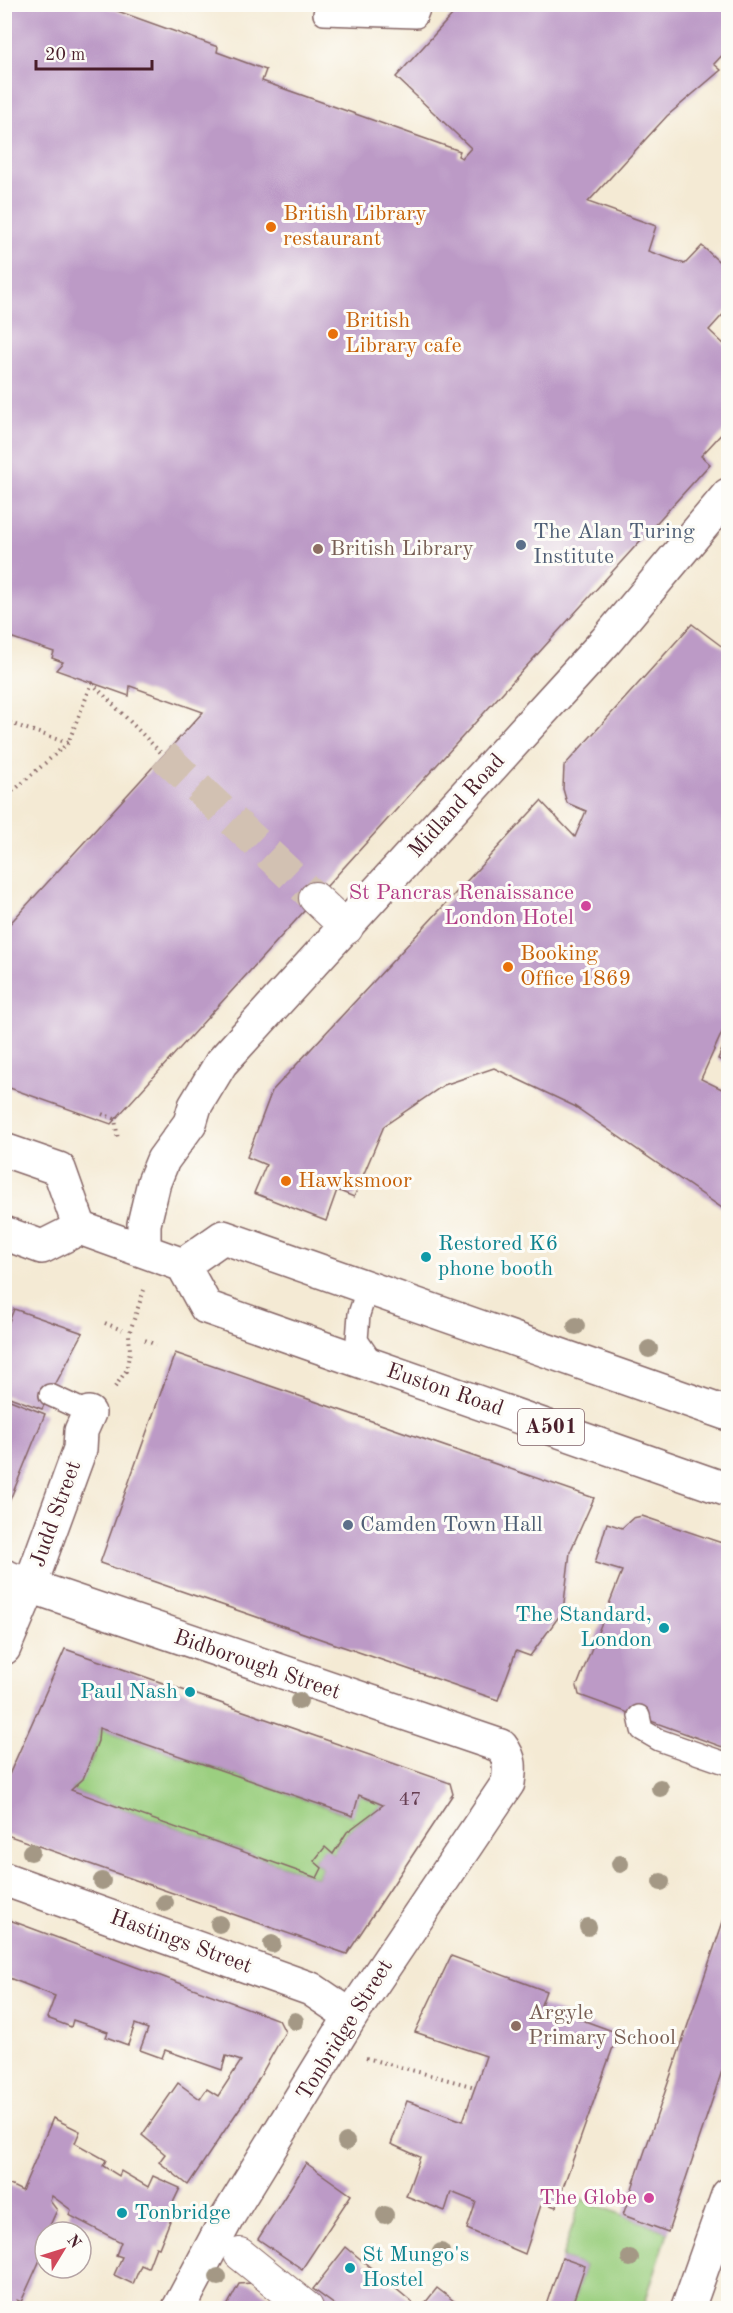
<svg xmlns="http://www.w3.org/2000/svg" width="733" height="2313" viewBox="0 0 733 2313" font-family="'Old Standard TT',serif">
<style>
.green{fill:#9bcf80;stroke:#727756;stroke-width:1.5}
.building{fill:#bc9ac6;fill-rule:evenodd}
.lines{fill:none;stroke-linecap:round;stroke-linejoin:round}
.pedestrian-tunnel{stroke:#d2c1b2;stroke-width:32;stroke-dasharray:32 16;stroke-linecap:butt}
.service-casing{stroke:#866666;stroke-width:24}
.pedestrian-casing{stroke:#866666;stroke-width:34}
.minor-casing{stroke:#866666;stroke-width:36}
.tertiary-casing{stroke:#866666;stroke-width:36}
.trunk-casing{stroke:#866666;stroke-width:36}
.path{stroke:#866666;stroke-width:4;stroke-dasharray:1.5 4.5;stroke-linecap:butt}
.service{stroke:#fff;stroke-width:21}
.pedestrian{stroke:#fff;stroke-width:32}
.minor{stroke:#fff;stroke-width:33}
.tertiary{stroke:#fff;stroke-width:33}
.trunk{stroke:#fff;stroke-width:33}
.tree{fill:#a49885}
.food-dot{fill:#e8710a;stroke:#fdfcf7;stroke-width:2}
.service-dot{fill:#5c6f8a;stroke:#fdfcf7;stroke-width:2}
.education-dot{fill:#8d6e63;stroke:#fdfcf7;stroke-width:2}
.hotel-dot{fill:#d1479c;stroke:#fdfcf7;stroke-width:2}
.culture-dot{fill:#0f9aa8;stroke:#fdfcf7;stroke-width:2}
.labels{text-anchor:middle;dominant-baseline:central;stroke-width:6;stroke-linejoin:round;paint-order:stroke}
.number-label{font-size:20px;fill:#663e52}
.shield{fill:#fdfcf7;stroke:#806168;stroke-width:1.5}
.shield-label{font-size:21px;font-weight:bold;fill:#4a1f2b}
.food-label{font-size:22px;fill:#c56008;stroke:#fdfcf7;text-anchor:start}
.service-label{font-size:22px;fill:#4e5e75;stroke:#fdfcf7;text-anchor:start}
.education-label{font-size:22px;fill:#785e54;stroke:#fdfcf7;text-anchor:start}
.street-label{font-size:22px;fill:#4a1f2b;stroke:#fdfcf7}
.hotel-label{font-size:22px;fill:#b23c85;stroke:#fdfcf7;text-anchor:end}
.culture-label{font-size:22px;fill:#0d838f;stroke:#fdfcf7;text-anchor:start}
</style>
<rect width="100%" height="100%" fill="#fdfcf7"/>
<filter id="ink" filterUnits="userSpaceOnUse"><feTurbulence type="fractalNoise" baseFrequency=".0167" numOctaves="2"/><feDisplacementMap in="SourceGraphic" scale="12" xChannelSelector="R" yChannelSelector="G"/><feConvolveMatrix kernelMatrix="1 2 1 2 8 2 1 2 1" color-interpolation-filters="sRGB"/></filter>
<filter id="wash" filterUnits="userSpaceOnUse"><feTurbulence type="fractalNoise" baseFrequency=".008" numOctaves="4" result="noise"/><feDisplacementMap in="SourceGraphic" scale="24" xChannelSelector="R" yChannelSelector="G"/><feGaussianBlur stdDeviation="1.35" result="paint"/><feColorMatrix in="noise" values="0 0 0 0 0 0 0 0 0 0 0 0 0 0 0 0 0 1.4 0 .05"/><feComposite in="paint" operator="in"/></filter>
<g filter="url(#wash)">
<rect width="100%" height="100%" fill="#f4ead4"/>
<!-- green -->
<g class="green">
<path d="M 99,1728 L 352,1816 L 359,1795 L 383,1805 L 347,1832 L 333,1854 L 325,1848 L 314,1861 L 322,1868 L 317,1878 L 71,1790 C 87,1775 98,1751 99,1728 Z"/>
<polygon points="581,2199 668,2232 643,2308 571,2308 585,2266 562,2258"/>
</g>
<g id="blocks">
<!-- building -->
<g class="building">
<polygon points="4,4 98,4 218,47 217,52 266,70 262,81 460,151 458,156 462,158 471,148 396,77 462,4 728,4 728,49 714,64 721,70 667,116 588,202 656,226 648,251 685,264 702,246 728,270 728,309 709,330 728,348 728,427 701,456 710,464 111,1124 4,1086 4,930 203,712 130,686 129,696 56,670 63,662 52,658 54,652 4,635"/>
<polygon points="692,624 728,651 728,1019 701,1079 728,1092 728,1212 574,1106 494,1068 444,1085 384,1126 354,1197 337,1190 326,1221 254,1193 266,1165 247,1157 272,1091 541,801 575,837 586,811 567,803 563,789 564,766"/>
<polygon points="728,1035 728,1064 718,1059"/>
<polygon points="14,1309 83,1333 42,1409 4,1395 4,1334"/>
<polygon points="175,1353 594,1498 570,1552 563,1611 530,1656 516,1651 498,1700 100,1563"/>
<polygon points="5,1398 45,1414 5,1512 4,1400"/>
<polygon points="642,1516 728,1545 728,1749 579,1695 577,1686 622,1571 595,1563 607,1523 622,1528 633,1518"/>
<path d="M 65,1649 L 450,1783 L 453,1794 L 347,1954 L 4,1834 L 4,1786 ZM 99,1728 L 353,1816 L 359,1795 L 383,1805 L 347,1832 L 333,1854 L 325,1847 L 314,1861 L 322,1868 L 317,1878 L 71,1790 L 83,1779 L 98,1741 Z"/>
<polygon points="728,1907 728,2053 668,2232 623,2215"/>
<polygon points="4,1918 279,2020 285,2032 254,2087 188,2185 159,2162 165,2154 142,2135 178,2083 200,2099 207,2089 218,2096 241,2061 226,2056 222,2070 165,2050 162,2058 140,2050 148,2029 135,2024 128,2045 106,2037 108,2032 73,2020 71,2027 47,2018 55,1996 4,1976"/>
<polygon points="451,1956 546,1991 541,2005 618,2033 556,2207 542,2202 525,2254 467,2229 476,2202 451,2192 445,2211 406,2196 420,2157 391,2144 407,2101 463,2121 486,2056 415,2032"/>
<polygon points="53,2118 80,2131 75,2143 106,2160 103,2166 119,2176 121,2171 148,2187 153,2176 180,2188 170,2209 174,2211 159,2248 156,2247 148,2268 141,2265 133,2284 114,2275 122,2257 116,2255 121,2242 69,2215 71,2210 52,2196 50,2201 57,2210 40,2247 45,2249 21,2302 17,2300 14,2308 4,2308 4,2182 22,2191"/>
<polygon points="306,2163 351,2195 302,2269 258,2239"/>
<polygon points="346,2247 419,2308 339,2308 313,2289"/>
<polygon points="562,2258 585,2266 571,2308 545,2308"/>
<polygon points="251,2283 283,2308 226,2308 239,2284"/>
<polygon points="437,2288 463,2308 421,2308"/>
</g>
</g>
</g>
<g filter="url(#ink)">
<use href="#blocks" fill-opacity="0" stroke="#866666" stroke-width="1.5"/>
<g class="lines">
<!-- pedestrian-tunnel -->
<polyline class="pedestrian-tunnel" points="163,755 315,898"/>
<!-- service casing -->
<g class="service-casing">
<g id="service">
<polyline points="324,14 416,17 421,4"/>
<polyline points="368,1287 359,1314 357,1340 374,1365"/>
<polyline points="50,1395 89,1413"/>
<polyline points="639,1716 642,1730 659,1740 728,1764"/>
</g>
</g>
<!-- pedestrian casing -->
<g class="pedestrian-casing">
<g id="pedestrian">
<polyline points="315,898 347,928"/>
<polyline points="240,2254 307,2308"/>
</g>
</g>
<!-- minor casing -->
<g class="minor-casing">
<g id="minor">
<path d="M 89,1413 L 81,1431 L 80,1449 L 30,1586 L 501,1746 C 511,1759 510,1768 508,1783 L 351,2016 L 227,2218 L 179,2308"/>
<polyline points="4,1879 311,1989 351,2016"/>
<polyline points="688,2308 728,2195"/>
</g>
</g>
<!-- tertiary casing -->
<g class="tertiary-casing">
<g id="tertiary">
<polyline points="144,1250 144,1224 154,1182 163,1160 190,1123 195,1106 221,1063 605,642 728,495"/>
<polyline points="4,1576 30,1586 4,1648"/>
</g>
</g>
<!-- trunk casing -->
<g class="trunk-casing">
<g id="trunk">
<polyline points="4,1150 59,1169 80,1228"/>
<polyline points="4,1233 42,1247 80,1228 183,1265 206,1307 728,1490"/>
<polyline points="183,1265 223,1237 728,1414"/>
</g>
</g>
<!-- path -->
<g class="path">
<polyline points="4,721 68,743 92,683 163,755"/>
<polyline points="4,799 68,743"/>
<polyline points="102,1114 115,1119 118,1140"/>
<polyline points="105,1323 122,1330"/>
<polyline points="145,1340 156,1345"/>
<polyline points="115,1387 126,1371 130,1351 129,1334 144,1290"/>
<polyline points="366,2058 475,2087"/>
</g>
<!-- service -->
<use href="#service" class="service"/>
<!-- pedestrian -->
<use href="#pedestrian" class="pedestrian"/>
<!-- minor -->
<use href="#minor" class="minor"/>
<!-- tertiary -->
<use href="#tertiary" class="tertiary"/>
<!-- trunk -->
<use href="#trunk" class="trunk"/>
</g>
<!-- trees -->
<g class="tree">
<circle cx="576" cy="1326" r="9"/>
<circle cx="649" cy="1349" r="9"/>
<circle cx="299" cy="1701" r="9"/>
<circle cx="660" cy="1788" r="9"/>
<circle cx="31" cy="1852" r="9"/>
<circle cx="620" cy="1864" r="9"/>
<circle cx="102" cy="1881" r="9"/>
<circle cx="661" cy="1882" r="9"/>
<circle cx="165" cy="1903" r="9"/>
<circle cx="219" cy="1924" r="9"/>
<circle cx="588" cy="1927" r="9"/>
<circle cx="272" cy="1944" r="9"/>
<circle cx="295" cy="2021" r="9"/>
<circle cx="346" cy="2142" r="9"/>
<circle cx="385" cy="2215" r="9"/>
<circle cx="441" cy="2252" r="9"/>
<circle cx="630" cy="2258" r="9"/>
<circle cx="218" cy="2277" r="9"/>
</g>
</g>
<!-- markers -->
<g class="food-dot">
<circle cx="271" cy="227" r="6"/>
<circle cx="333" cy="334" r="6"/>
<circle cx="508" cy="967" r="6"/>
<circle cx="286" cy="1181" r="6"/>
</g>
<g class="service-dot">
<circle cx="521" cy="545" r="6"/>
<circle cx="348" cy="1525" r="6"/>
</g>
<g class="education-dot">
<circle cx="318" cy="549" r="6"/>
<circle cx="516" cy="2026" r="6"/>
</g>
<g class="hotel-dot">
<circle cx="586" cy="906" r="6"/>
<circle cx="649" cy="2198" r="6"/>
</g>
<g class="culture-dot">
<circle cx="426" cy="1257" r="6"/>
<circle cx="664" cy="1628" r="6"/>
<circle cx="190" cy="1692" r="6"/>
<circle cx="122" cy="2213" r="6"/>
<circle cx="350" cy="2268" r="6"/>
</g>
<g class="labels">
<!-- number labels -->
<g class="number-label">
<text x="410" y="1800">47</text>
</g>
<!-- shield labels -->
<rect class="shield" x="518" y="1409" width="66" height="36" rx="4.5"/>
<g class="shield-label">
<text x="551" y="1427">A501</text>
</g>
<!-- food labels -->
<g class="food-label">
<text x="283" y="214">British Library<tspan x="283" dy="25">restaurant</tspan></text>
<text x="345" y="321">British<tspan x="345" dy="25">Library cafe</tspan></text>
<text x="520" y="954">Booking<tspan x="520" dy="25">Office 1869</tspan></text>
<text x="298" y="1181">Hawksmoor</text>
</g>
<!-- service labels -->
<g class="service-label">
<text x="533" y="532">The Alan Turing<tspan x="533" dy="25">Institute</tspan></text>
<text x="360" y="1525">Camden Town Hall</text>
</g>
<!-- education labels -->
<g class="education-label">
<text x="330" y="549">British Library</text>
<text x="528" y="2013">Argyle<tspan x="528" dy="25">Primary School</tspan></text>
</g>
<!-- street labels -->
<g class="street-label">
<text transform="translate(457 806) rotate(-48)">Midland Road</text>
<text transform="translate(445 1390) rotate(19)">Euston Road</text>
<text transform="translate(56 1514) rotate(-70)">Judd Street</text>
<text transform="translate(257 1665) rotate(19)">Bidborough Street</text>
<text transform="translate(181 1942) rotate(20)">Hastings Street</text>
<text transform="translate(345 2030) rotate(-58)">Tonbridge Street</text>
</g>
<!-- hotel labels -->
<g class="hotel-label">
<text x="574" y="893">St Pancras Renaissance<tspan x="574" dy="25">London Hotel</tspan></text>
<text x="637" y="2198">The Globe</text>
</g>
<!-- culture labels -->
<g class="culture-label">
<text x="438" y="1244">Restored K6<tspan x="438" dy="25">phone booth</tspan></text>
<text x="652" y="1615" text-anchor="end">The Standard,<tspan x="652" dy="25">London</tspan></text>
<text x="178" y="1692" text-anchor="end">Paul Nash</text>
<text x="134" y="2213">Tonbridge</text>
<text x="362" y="2255">St Mungo's<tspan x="362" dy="25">Hostel</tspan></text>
</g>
</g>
<!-- margin -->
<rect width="733" height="2313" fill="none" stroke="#fdfcf7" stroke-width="24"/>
<!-- north arrow -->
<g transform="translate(63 2250) rotate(52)"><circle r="28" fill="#fdfcf7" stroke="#b5a4a5" stroke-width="1.5"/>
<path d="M0-4.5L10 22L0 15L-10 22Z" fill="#d1495b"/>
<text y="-9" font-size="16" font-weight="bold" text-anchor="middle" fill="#4a1f2b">N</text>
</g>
<!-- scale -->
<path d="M36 60v9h116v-9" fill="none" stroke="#4a1f2b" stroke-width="3"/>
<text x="45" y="60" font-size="18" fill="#4a1f2b" stroke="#fdfcf7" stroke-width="4.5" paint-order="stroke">20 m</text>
</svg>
